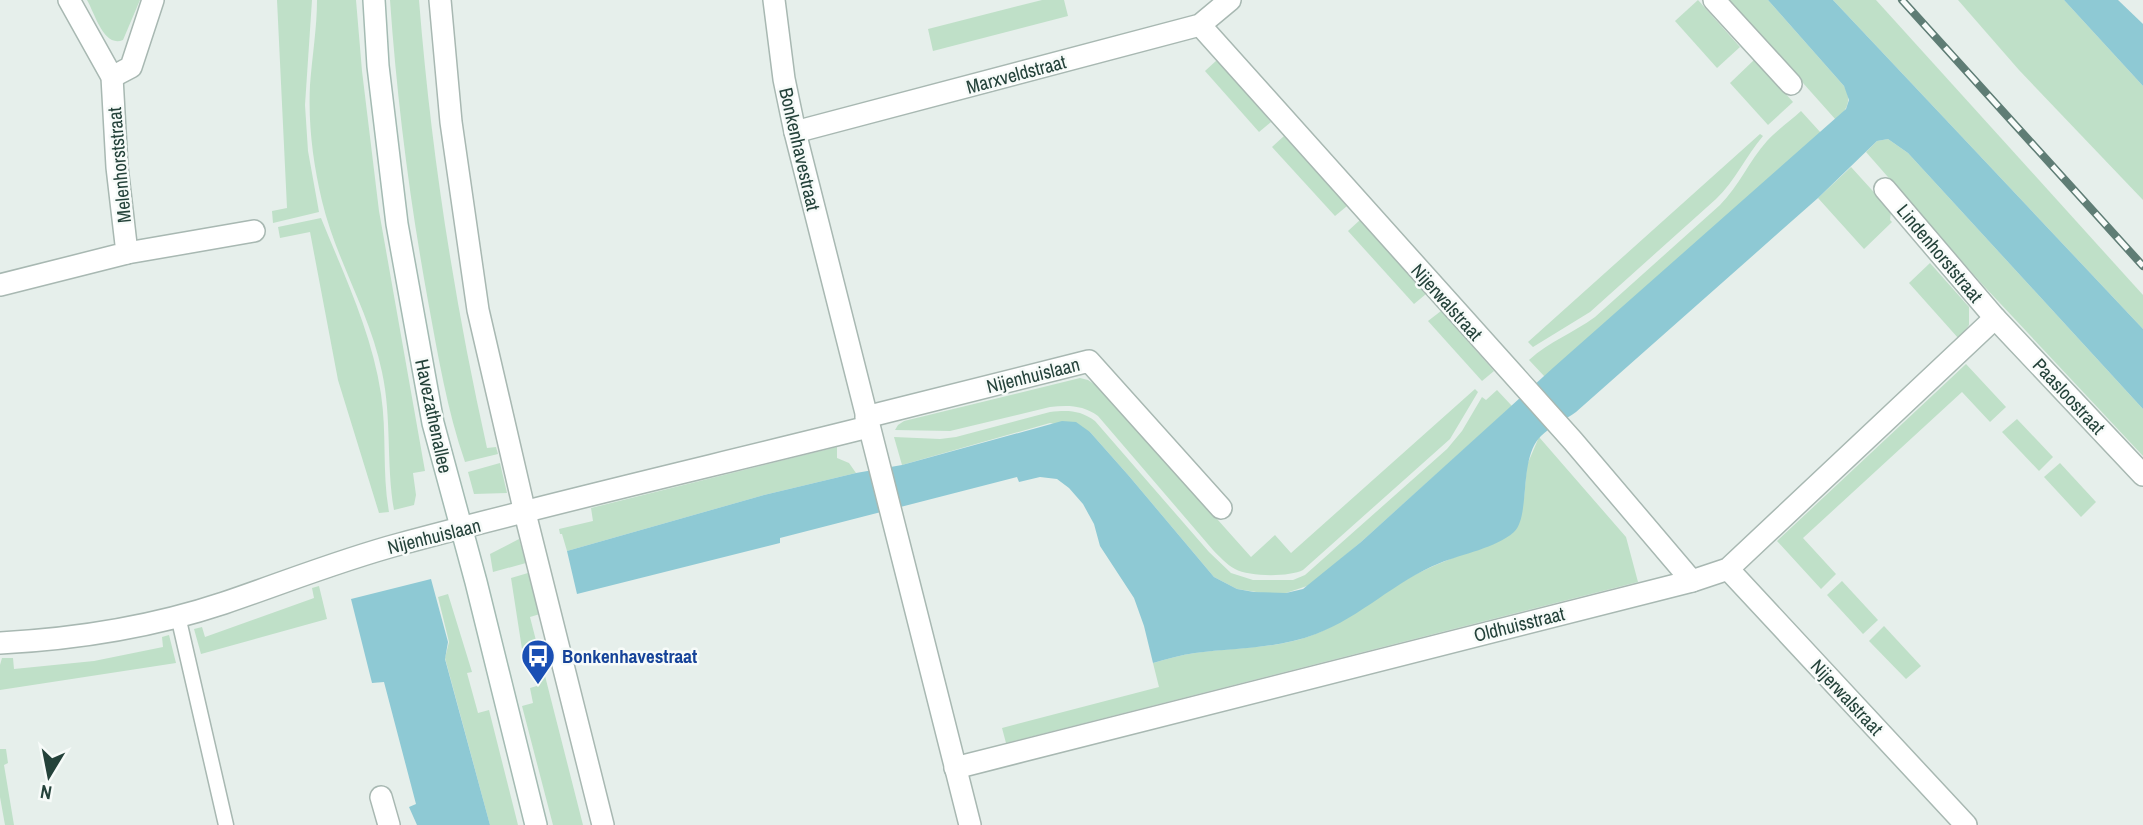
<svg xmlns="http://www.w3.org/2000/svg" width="2143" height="825" viewBox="0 0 2143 825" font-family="'Archivo Narrow',sans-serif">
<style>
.green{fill:#bfe0c8}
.water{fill:#8ec9d4}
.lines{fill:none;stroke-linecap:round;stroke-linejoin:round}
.service-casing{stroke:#a8b8b2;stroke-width:17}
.minor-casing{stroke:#a8b8b2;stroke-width:24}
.secondary-casing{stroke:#a4bbb3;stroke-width:24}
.service{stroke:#fff;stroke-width:14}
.minor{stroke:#fff;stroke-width:21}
.secondary{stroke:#fff;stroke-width:21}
.rail-casing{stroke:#5f7d75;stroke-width:8}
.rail{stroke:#f7fbf9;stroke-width:5;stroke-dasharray:16;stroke-linecap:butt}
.labels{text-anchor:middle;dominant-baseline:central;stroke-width:5;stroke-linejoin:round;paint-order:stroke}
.street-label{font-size:19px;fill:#24423a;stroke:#f7fbf9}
.transit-label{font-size:19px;font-weight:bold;fill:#164399;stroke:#f7fbf9;text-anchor:start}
</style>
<rect width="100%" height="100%" fill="#e6efeb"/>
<!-- green -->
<g class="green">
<path d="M 87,0 L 140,0 L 123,40 C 104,48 95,14 87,0 Z"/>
<polygon points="277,0 312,0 305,105 308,151 319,212 273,223 272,211 287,208"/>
<path d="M 317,0 L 356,0 L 362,71 L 379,211 L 425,471 L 413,473 L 416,495 L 414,505 L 394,510 C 386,464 392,418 382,372 C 370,313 336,260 322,201 C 313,163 308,124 310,85 C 312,57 317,28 317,0 Z"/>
<path d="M 390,0 L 419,0 C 431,151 454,300 487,448 L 496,447 L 498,454 L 465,462 C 447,410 438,355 428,301 C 410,202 397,101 390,0 Z"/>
<polygon points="1042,0 1064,0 1068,16 933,51 928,29"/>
<polygon points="1698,0 1740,47 1717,68 1675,21"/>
<path d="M 1729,0 L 1768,0 L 1844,86 C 1852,100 1848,109 1836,120 Z"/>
<polygon points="1833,0 1876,0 2143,295 2143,329"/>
<polygon points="1958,0 2064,0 2143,86 2143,200 2019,70"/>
<polygon points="1755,59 1793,102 1768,125 1730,83"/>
<polygon points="1217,60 1271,122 1259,132 1205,71"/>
<path d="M 1801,111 L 1821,133 L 1545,377 L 1529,360 C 1550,341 1573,333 1595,317 L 1720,205 C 1739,186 1749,161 1767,141 C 1777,130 1790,121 1801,111 Z"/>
<path d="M 1760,134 L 1763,136 C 1746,156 1735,181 1716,199 L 1590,312 L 1533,347 L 1528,342 Z"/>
<polygon points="1284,136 1347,206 1335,216 1272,147"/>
<polygon points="1888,139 1908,153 2143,409 2143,456 1982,284 1866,152 1877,141"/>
<polygon points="1851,167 1891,211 1890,220 1892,222 1864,249 1818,198"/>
<path d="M 321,218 C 344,275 372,333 381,394 C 387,434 382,473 389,512 L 379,513 L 338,380 L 310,232 L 280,238 L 278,227 Z"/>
<polygon points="1360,220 1426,294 1414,304 1348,231"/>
<polygon points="1930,263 1969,307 1969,325 1959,339 1909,283"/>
<polygon points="1441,311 1494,371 1482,381 1428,321"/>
<polygon points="1966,364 2006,407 1990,422 1962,392 1803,538 1836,574 1821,589 1777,541"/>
<path d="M 1080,378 L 1088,380 L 1100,388 L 1251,557 L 1275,535 L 1291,553 L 1475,389 L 1478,392 L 1450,439 L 1303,570 C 1290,577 1249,577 1235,569 C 1227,565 1219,556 1213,550 L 1098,416 C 1083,405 1068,405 1050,407 L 950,431 L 895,430 L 898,425 L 904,421 Z"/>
<path d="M 1497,390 L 1512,406 L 1361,542 L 1310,585 L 1286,593 L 1269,594 L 1237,589 L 1214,577 L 1129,476 L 1090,432 L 1050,423 L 902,465 L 894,437 L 940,439 L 956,437 L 1050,412 C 1068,410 1080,410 1095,421 L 1209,552 L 1231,573 L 1253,580 L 1293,580 L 1305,575 L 1447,449 L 1462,431 L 1482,397 L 1486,400 Z"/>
<polygon points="2017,419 2053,457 2039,471 2002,432"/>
<path d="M 1539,437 L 1626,537 L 1638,582 L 1006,743 L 1002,728 L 1159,687 L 1153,663 C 1167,659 1181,655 1195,653 C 1230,648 1266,649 1301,639 C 1339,628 1366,603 1399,584 C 1432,563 1475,551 1511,534 L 1524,498 L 1527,465 Z"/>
<polygon points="837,447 837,458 849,463 856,473 764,495 567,551 562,534 560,534 559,529 593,521 591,508"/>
<polygon points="500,463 507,493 474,494 468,472"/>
<polygon points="2060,463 2096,502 2081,517 2044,477"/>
<polygon points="519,539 526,563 493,572 490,554"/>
<polygon points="528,573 540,614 530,617 583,825 553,825 522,706 533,703 530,688 540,685 531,647 522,649 511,578"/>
<polygon points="1842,581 1878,620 1863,634 1827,595"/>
<polygon points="319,586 327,619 201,654 194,629 202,627 205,637 314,598 312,588"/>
<polygon points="448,594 472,672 467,673 478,713 489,710 518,825 490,825 445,658 449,642 438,597"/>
<polygon points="1884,626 1921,666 1906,679 1869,641"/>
<polygon points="169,635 176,663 0,690 0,665 2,658 13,658 14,669 94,661 163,647 162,637"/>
<polygon points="0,749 6,749 8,763 4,765 14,825 5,825 0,797"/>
</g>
<!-- water -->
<g class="water">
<path d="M 1768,0 L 1833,0 L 2143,329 L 2143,409 L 1908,153 L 1888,139 L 1877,141 L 1818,198 L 1576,412 C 1565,420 1550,427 1541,436 C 1518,458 1531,516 1514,532 C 1496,548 1462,554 1440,563 C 1395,581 1361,617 1316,634 C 1276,649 1236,648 1195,653 C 1181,655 1167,659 1153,663 L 1144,626 L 1134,598 L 1100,546 L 1094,524 L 1083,504 L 1069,488 L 1057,479 L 1040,477 L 1019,482 L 1017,477 L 780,538 L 780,543 L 577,594 L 567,551 L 764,495 L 856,473 L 902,465 L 1062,421 L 1076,422 L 1090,432 L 1129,476 L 1214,577 L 1237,589 L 1254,592 L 1286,593 L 1303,589 L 1361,542 L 1554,367 L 1846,109 L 1849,100 L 1844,86 Z"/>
<polygon points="2064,0 2118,0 2143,24 2143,86"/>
<polygon points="431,579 448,642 445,659 490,825 417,825 409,807 416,804 384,682 372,683 351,599"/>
</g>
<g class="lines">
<!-- service casing -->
<g class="service-casing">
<polyline id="service" points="178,616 226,825"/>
</g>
<!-- minor casing -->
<g class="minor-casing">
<g id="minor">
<polyline points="440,0 451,122 478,310 525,513 603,825"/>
<polyline points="774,0 784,79 795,132 970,825"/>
<polyline points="1714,0 1791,84"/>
<polyline points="1200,25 1573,441 1692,581"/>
<polyline points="112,77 131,67 153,0"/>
<polyline points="795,132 1200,25 1230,0"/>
<polyline points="1885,189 1995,318 2143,475"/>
<polyline points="127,253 254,231"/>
<polyline points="0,285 127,253 117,167 112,77 69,0"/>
<polyline points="866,417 1089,361 1221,508"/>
<polyline points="1728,569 1966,825"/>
<path d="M 0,643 C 76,639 152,627 224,603 C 283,583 340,560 400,544 C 555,502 712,466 868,427"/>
<polyline points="955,768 1692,581 1728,569 1995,318"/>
<polyline points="381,797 389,825"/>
</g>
</g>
<!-- secondary casing -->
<g class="secondary-casing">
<polyline id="secondary" points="374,0 378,66 397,224 433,423 476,582 536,825"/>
</g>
<!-- service -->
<use href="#service" class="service"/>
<!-- minor -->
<use href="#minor" class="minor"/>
<!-- secondary -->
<use href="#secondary" class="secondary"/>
<!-- rail casing -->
<g class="rail-casing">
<polyline id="rail" points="1902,0 2143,266"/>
</g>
<!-- rail -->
<use href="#rail" class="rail"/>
</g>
<!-- icons -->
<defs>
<g id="bus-pin" transform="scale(1.75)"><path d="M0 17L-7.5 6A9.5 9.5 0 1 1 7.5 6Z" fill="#1a4fb4" stroke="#f7fbf9"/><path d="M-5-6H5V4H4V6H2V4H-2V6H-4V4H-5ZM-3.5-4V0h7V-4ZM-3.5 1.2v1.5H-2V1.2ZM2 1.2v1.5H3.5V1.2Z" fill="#fff"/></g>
</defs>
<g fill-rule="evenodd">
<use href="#bus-pin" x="538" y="656"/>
</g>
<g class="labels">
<!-- street labels -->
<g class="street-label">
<text transform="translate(1016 74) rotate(-15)">Marxveldstraat</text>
<text transform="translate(800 149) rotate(77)">Bonkenhavestraat</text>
<text transform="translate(119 165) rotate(-95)">Melenhorststraat</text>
<text transform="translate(1940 253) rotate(50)">Lindenhorststraat</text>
<text transform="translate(1447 302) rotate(48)">Nijerwalstraat</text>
<text transform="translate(1033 375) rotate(-14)">Nijenhuislaan</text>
<text transform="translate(2069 396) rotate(47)">Paasloostraat</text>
<text transform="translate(434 416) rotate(78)">Havezathenallee</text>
<text transform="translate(434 536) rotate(-14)">Nijenhuislaan</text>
<text transform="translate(1519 624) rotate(-14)">Oldhuisstraat</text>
<text transform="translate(1847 697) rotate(47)">Nijerwalstraat</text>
</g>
<!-- transit labels -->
<g class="transit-label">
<text x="562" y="656">Bonkenhavestraat</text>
</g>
</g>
<!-- north arrow -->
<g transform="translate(49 776) rotate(190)" stroke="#f7fbf9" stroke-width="5" paint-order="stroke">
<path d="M0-5L12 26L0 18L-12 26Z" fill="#24423a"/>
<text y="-10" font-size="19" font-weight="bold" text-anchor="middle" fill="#24423a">N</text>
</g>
</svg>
